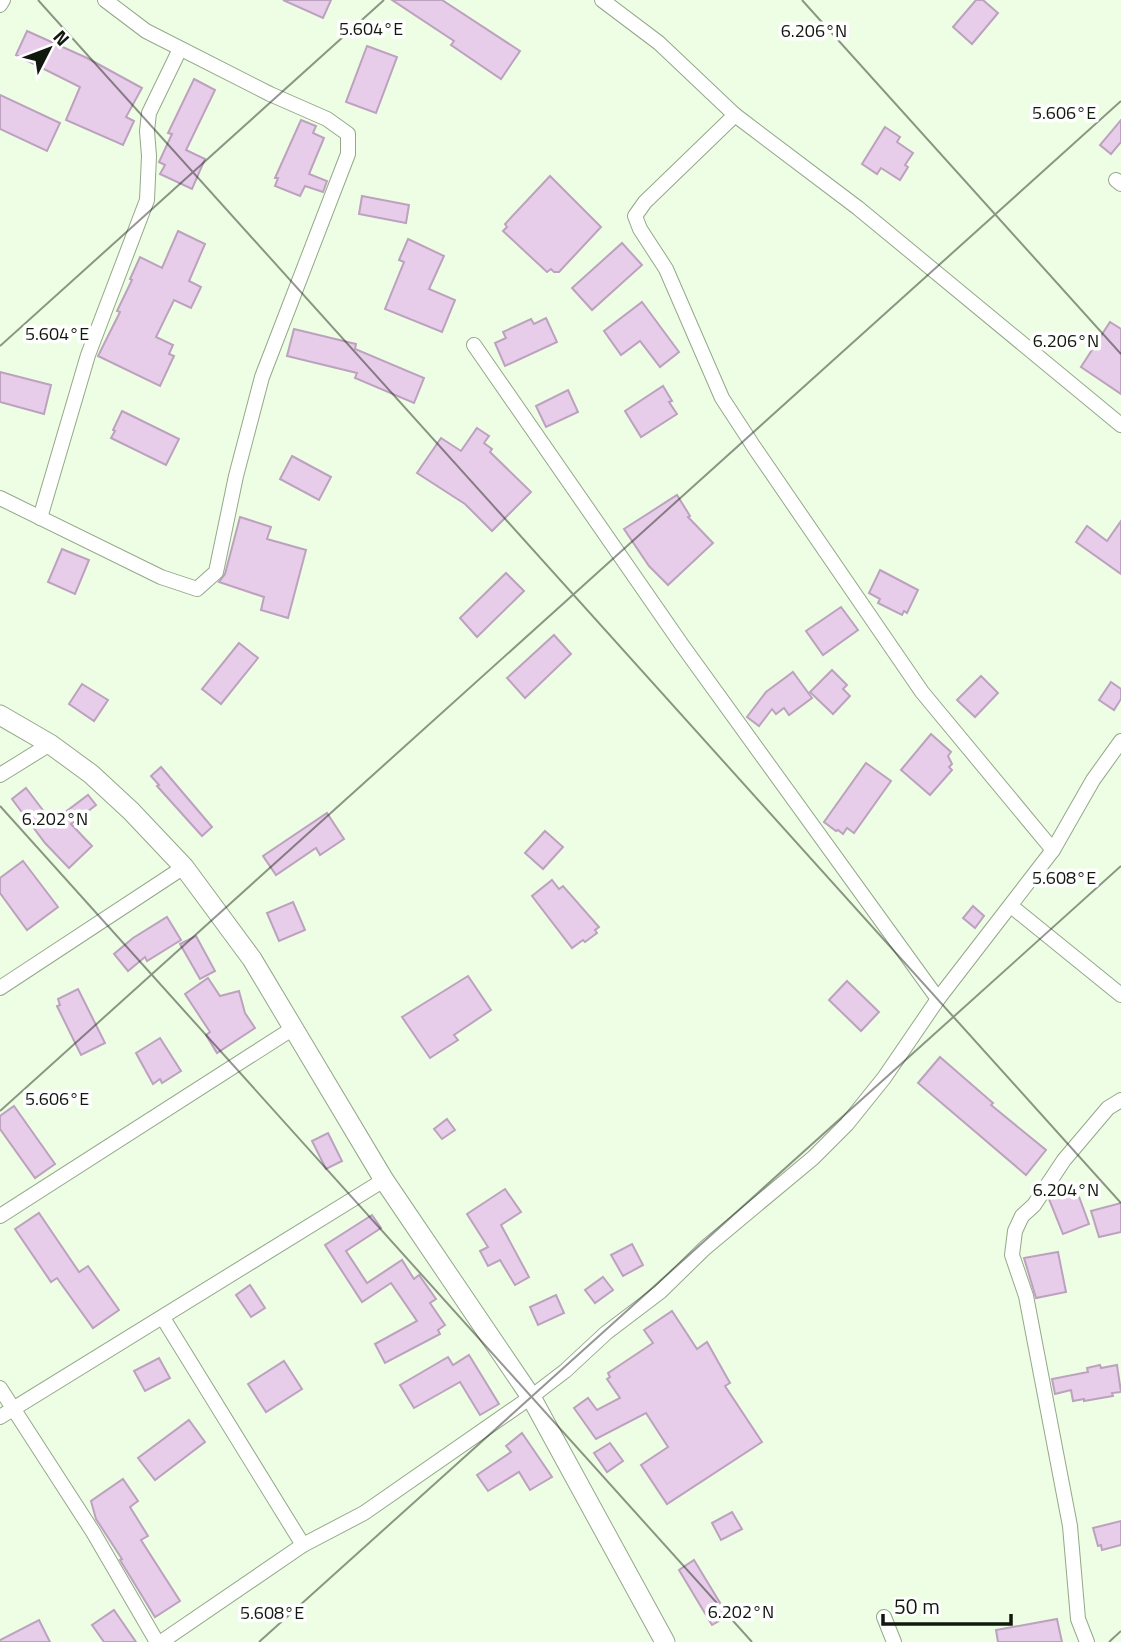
<svg xmlns="http://www.w3.org/2000/svg" width="1121" height="1642" viewBox="0 0 1121 1642" font-family="'Titillium Web',sans-serif">
<style>
.building{fill:#e8cdea;stroke:#bca2be;stroke-width:2}
.lines{fill:none;stroke-linecap:round;stroke-linejoin:round}
.street-casing{stroke:#94a889;stroke-width:16}
.secondary-casing{stroke:#94a889;stroke-width:21}
.street{stroke:#fff;stroke-width:14}
.secondary{stroke:#fff;stroke-width:19}
.ticks{fill:none;stroke:#11180d;stroke-width:2;stroke-opacity:0.45}
.ticks-label{font-size:18px;text-anchor:middle;fill:#11180d;stroke:#fff;stroke-width:7;stroke-linejoin:round;paint-order:stroke}
</style>
<rect width="100%" height="100%" fill="#edfee4"/>
<!-- building -->
<g class="building">
<polygon points="283,0 331,0 323,18"/>
<polygon points="392,0 442,0 520,51 501,79 451,45 454,41"/>
<polygon points="976,0 983,0 998,13 972,44 953,27"/>
<polygon points="27,31 87,58 142,88 126,117 134,121 123,145 66,120 80,87 16,55"/>
<polygon points="367,46 397,57 376,113 346,102"/>
<polygon points="194,79 215,90 186,150 205,159 192,189 160,174 165,165 159,162 172,134 168,133"/>
<polygon points="0,95 60,123 47,151 0,129"/>
<polygon points="301,120 316,126 313,133 324,138 309,174 327,181 323,192 305,186 300,196 275,186 278,178 275,178"/>
<polygon points="1121,120 1121,142 1111,154 1100,145"/>
<polygon points="885,127 900,137 897,142 913,153 905,165 908,167 900,180 881,168 877,174 862,164"/>
<polygon points="550,176 601,227 559,272 554,272 551,269 547,272 503,231 507,227 505,224"/>
<polygon points="362,196 409,205 406,223 359,214"/>
<polygon points="178,231 205,244 189,281 201,287 191,308 174,300 156,337 173,345 169,354 174,356 160,386 98,356 120,312 117,311 132,280 130,279 140,257 162,268"/>
<polygon points="408,239 444,256 429,289 455,300 442,332 385,309 404,262 399,260"/>
<polygon points="622,243 642,265 592,310 572,288"/>
<polygon points="642,302 679,352 660,367 640,341 621,355 604,331"/>
<polygon points="546,318 557,342 505,366 495,343 506,338 503,332 531,319 534,324"/>
<polygon points="1110,322 1121,329 1121,394 1081,367"/>
<polygon points="294,329 356,344 355,349 424,378 414,403 355,378 357,373 287,356"/>
<polygon points="0,372 51,385 44,414 0,402"/>
<polygon points="663,386 672,401 669,402 677,414 641,437 625,411"/>
<polygon points="568,390 578,412 546,427 536,406"/>
<polygon points="122,411 179,439 166,465 111,438 115,431 113,430"/>
<polygon points="477,428 489,436 484,443 492,449 490,452 531,492 492,531 465,504 417,473 441,438 461,451"/>
<polygon points="292,456 331,477 319,500 280,479"/>
<polygon points="677,495 690,516 688,517 713,543 668,585 649,566 624,529"/>
<polygon points="240,517 271,527 267,539 306,550 288,618 261,610 264,597 219,582 225,574"/>
<polygon points="1121,521 1121,574 1076,542 1087,526 1107,541"/>
<polygon points="62,549 89,560 75,594 48,582"/>
<polygon points="880,570 918,590 907,613 904,611 902,615 878,603 880,599 869,593"/>
<polygon points="506,573 524,591 477,637 460,618"/>
<polygon points="841,607 858,630 823,655 806,631"/>
<polygon points="554,635 571,654 525,698 507,678"/>
<polygon points="239,643 258,658 221,704 202,689"/>
<polygon points="832,670 847,685 843,689 850,696 833,714 810,692"/>
<polygon points="793,672 812,698 789,715 784,708 776,714 772,709 759,726 747,717 766,692"/>
<polygon points="981,676 998,693 975,717 957,700"/>
<polygon points="1111,682 1121,689 1121,699 1114,710 1099,700"/>
<polygon points="82,684 108,700 94,721 69,704"/>
<polygon points="931,734 951,752 948,756 952,764 949,767 952,770 930,795 901,770"/>
<polygon points="866,763 891,781 854,833 847,828 843,834 838,830 836,831 824,822"/>
<polygon points="161,767 212,827 202,836 157,786 159,785 151,776"/>
<polygon points="26,788 52,822 88,795 96,805 71,824 92,846 69,868 45,843 12,799"/>
<polygon points="327,813 344,839 320,855 316,848 276,875 263,856"/>
<polygon points="545,831 563,847 543,869 525,853"/>
<polygon points="23,861 58,907 27,930 0,893 0,878"/>
<polygon points="552,880 559,889 563,886 599,927 595,930 597,933 585,942 583,940 572,948 532,896"/>
<polygon points="293,902 305,930 279,941 267,913"/>
<polygon points="973,906 984,916 975,928 963,918"/>
<polygon points="167,917 181,940 147,961 145,957 128,971 114,954 133,938"/>
<polygon points="196,936 215,971 200,979 180,944"/>
<polygon points="468,976 491,1010 454,1035 458,1040 430,1058 402,1017"/>
<polygon points="208,978 220,996 239,991 245,1013 255,1028 217,1053 206,1035 210,1032 185,994"/>
<polygon points="847,981 879,1012 861,1031 829,1000"/>
<polygon points="78,989 105,1043 81,1055 57,1006 60,1005 58,999"/>
<polygon points="160,1038 181,1071 162,1083 160,1079 153,1084 136,1053"/>
<polygon points="940,1057 993,1103 991,1105 1046,1150 1026,1175 918,1083"/>
<polygon points="14,1106 55,1164 35,1178 0,1129 0,1116"/>
<polygon points="447,1119 455,1130 442,1139 434,1129"/>
<polygon points="328,1133 342,1161 326,1169 312,1141"/>
<polygon points="1074,1183 1089,1224 1063,1234 1049,1199 1055,1190"/>
<polygon points="505,1189 521,1212 501,1225 529,1277 515,1285 500,1260 488,1266 480,1251 488,1247 467,1214"/>
<polygon points="1121,1203 1121,1232 1099,1237 1091,1211"/>
<polygon points="39,1213 79,1272 88,1266 119,1310 93,1328 57,1278 51,1282 15,1229"/>
<polygon points="372,1215 381,1228 346,1251 367,1283 402,1260 414,1279 419,1275 436,1299 430,1303 445,1325 438,1330 440,1334 385,1363 375,1344 417,1321 391,1283 362,1302 325,1245"/>
<polygon points="632,1244 643,1265 623,1276 611,1255"/>
<polygon points="1058,1252 1066,1292 1036,1298 1024,1258"/>
<polygon points="603,1277 613,1290 595,1303 585,1290"/>
<polygon points="250,1285 265,1308 251,1317 236,1295"/>
<polygon points="556,1295 564,1313 538,1325 530,1307"/>
<polygon points="672,1311 697,1349 707,1342 730,1383 725,1386 762,1442 667,1504 641,1465 668,1447 646,1413 596,1439 574,1408 588,1398 597,1410 620,1398 607,1379 610,1377 608,1373 653,1343 644,1330"/>
<polygon points="469,1355 499,1404 480,1415 460,1382 414,1408 400,1385 448,1357 453,1365"/>
<polygon points="159,1358 170,1378 145,1391 134,1371"/>
<polygon points="284,1361 302,1389 266,1412 248,1384"/>
<polygon points="1100,1365 1101,1368 1117,1365 1121,1392 1112,1393 1113,1396 1084,1401 1084,1399 1073,1401 1071,1390 1055,1394 1052,1379 1088,1372 1087,1368"/>
<polygon points="189,1420 205,1442 155,1480 138,1458"/>
<polygon points="522,1433 552,1477 530,1490 519,1472 488,1491 477,1475 511,1452 506,1446"/>
<polygon points="610,1443 623,1461 607,1472 594,1453"/>
<polygon points="123,1479 138,1501 130,1507 148,1536 141,1540 180,1601 155,1617 120,1560 122,1559 96,1519 91,1501"/>
<polygon points="732,1512 742,1529 721,1540 712,1523"/>
<polygon points="1121,1521 1121,1545 1102,1550 1101,1545 1098,1546 1093,1528"/>
<polygon points="694,1560 728,1616 712,1625 679,1570"/>
<polygon points="114,1610 136,1642 104,1642 92,1625"/>
<polygon points="1057,1619 1062,1642 998,1642 996,1630"/>
<polygon points="39,1620 50,1642 0,1642 0,1640"/>
</g>
<g class="lines">
<!-- street casing -->
<g class="street-casing">
<g id="street">
<polyline points="602,0 659,43 735,115 858,208 1121,425"/>
<polyline points="0,5 3,0"/>
<polyline points="735,115 645,202 635,216 640,229 666,269 722,398 754,447 922,692 1053,850"/>
<polyline points="1116,180 1121,184"/>
<polyline points="474,345 682,645 938,999"/>
<polyline points="0,498 161,577 197,589 216,572 236,476 262,377 348,154 348,134 327,119 270,94 146,31 105,0"/>
<polyline points="40,518 88,355 147,200 149,156 147,131 149,113 180,49"/>
<polyline points="0,775 50,744"/>
<polyline points="1011,906 1121,995"/>
<polyline points="0,988 184,867"/>
<polyline points="0,1216 292,1029"/>
<polyline points="163,1318 303,1545"/>
<polyline points="0,1388 93,1532 157,1642"/>
<polyline points="0,1417 384,1180"/>
<polyline points="884,1617 894,1642"/>
<polyline points="161,1642 303,1545 364,1513 531,1397 565,1371 606,1333 660,1292 705,1248 813,1158 847,1124 884,1078 938,999 1053,850 1093,780 1121,741"/>
<polyline points="1087,1642 1078,1619 1070,1526 1026,1296 1012,1255 1015,1231 1022,1216 1034,1205 1064,1160 1108,1108 1121,1100"/>
</g>
</g>
<!-- secondary casing -->
<g class="secondary-casing">
<polyline id="secondary" points="0,715 50,744 91,774 131,811 184,867 252,959 384,1180 531,1397 665,1642"/>
</g>
<!-- street -->
<use href="#street" class="street"/>
<!-- secondary -->
<use href="#secondary" class="secondary"/>
</g>
<!-- ticks -->
<path class="ticks" d="M 38,0 L 1121,1203M 802,0 L 1121,354M 0,346 L 384,0M 0,806 L 752,1642M 0,1111 L 1121,101M 259,1642 L 1121,866M 1109,1642 L 1121,1631"/>
<g class="ticks-label">
<text x="371" y="35">5.604°E</text>
<text x="814" y="37">6.206°N</text>
<text x="1064" y="119">5.606°E</text>
<text x="57" y="340">5.604°E</text>
<text x="1066" y="347">6.206°N</text>
<text x="55" y="825">6.202°N</text>
<text x="1064" y="884">5.608°E</text>
<text x="57" y="1105">5.606°E</text>
<text x="1066" y="1196">6.204°N</text>
<text x="741" y="1618">6.202°N</text>
<text x="272" y="1619">5.608°E</text>
</g>
<!-- north arrow -->
<g transform="translate(49 49) rotate(48)" stroke="#ffffff" stroke-width="5" paint-order="stroke">
<path d="M0-5L12 26L0 18L-12 26Z" fill="#11180d"/>
<text y="-10" font-size="19" font-weight="bold" text-anchor="middle" fill="#11180d">N</text>
</g>
<!-- scale -->
<path d="M883 1614v10h128v-10" fill="none" stroke="#11180d" stroke-width="3.5"/>
<text x="894" y="1614" font-size="21" fill="#11180d" stroke="#ffffff" stroke-width="5" paint-order="stroke">50 m</text>
</svg>
